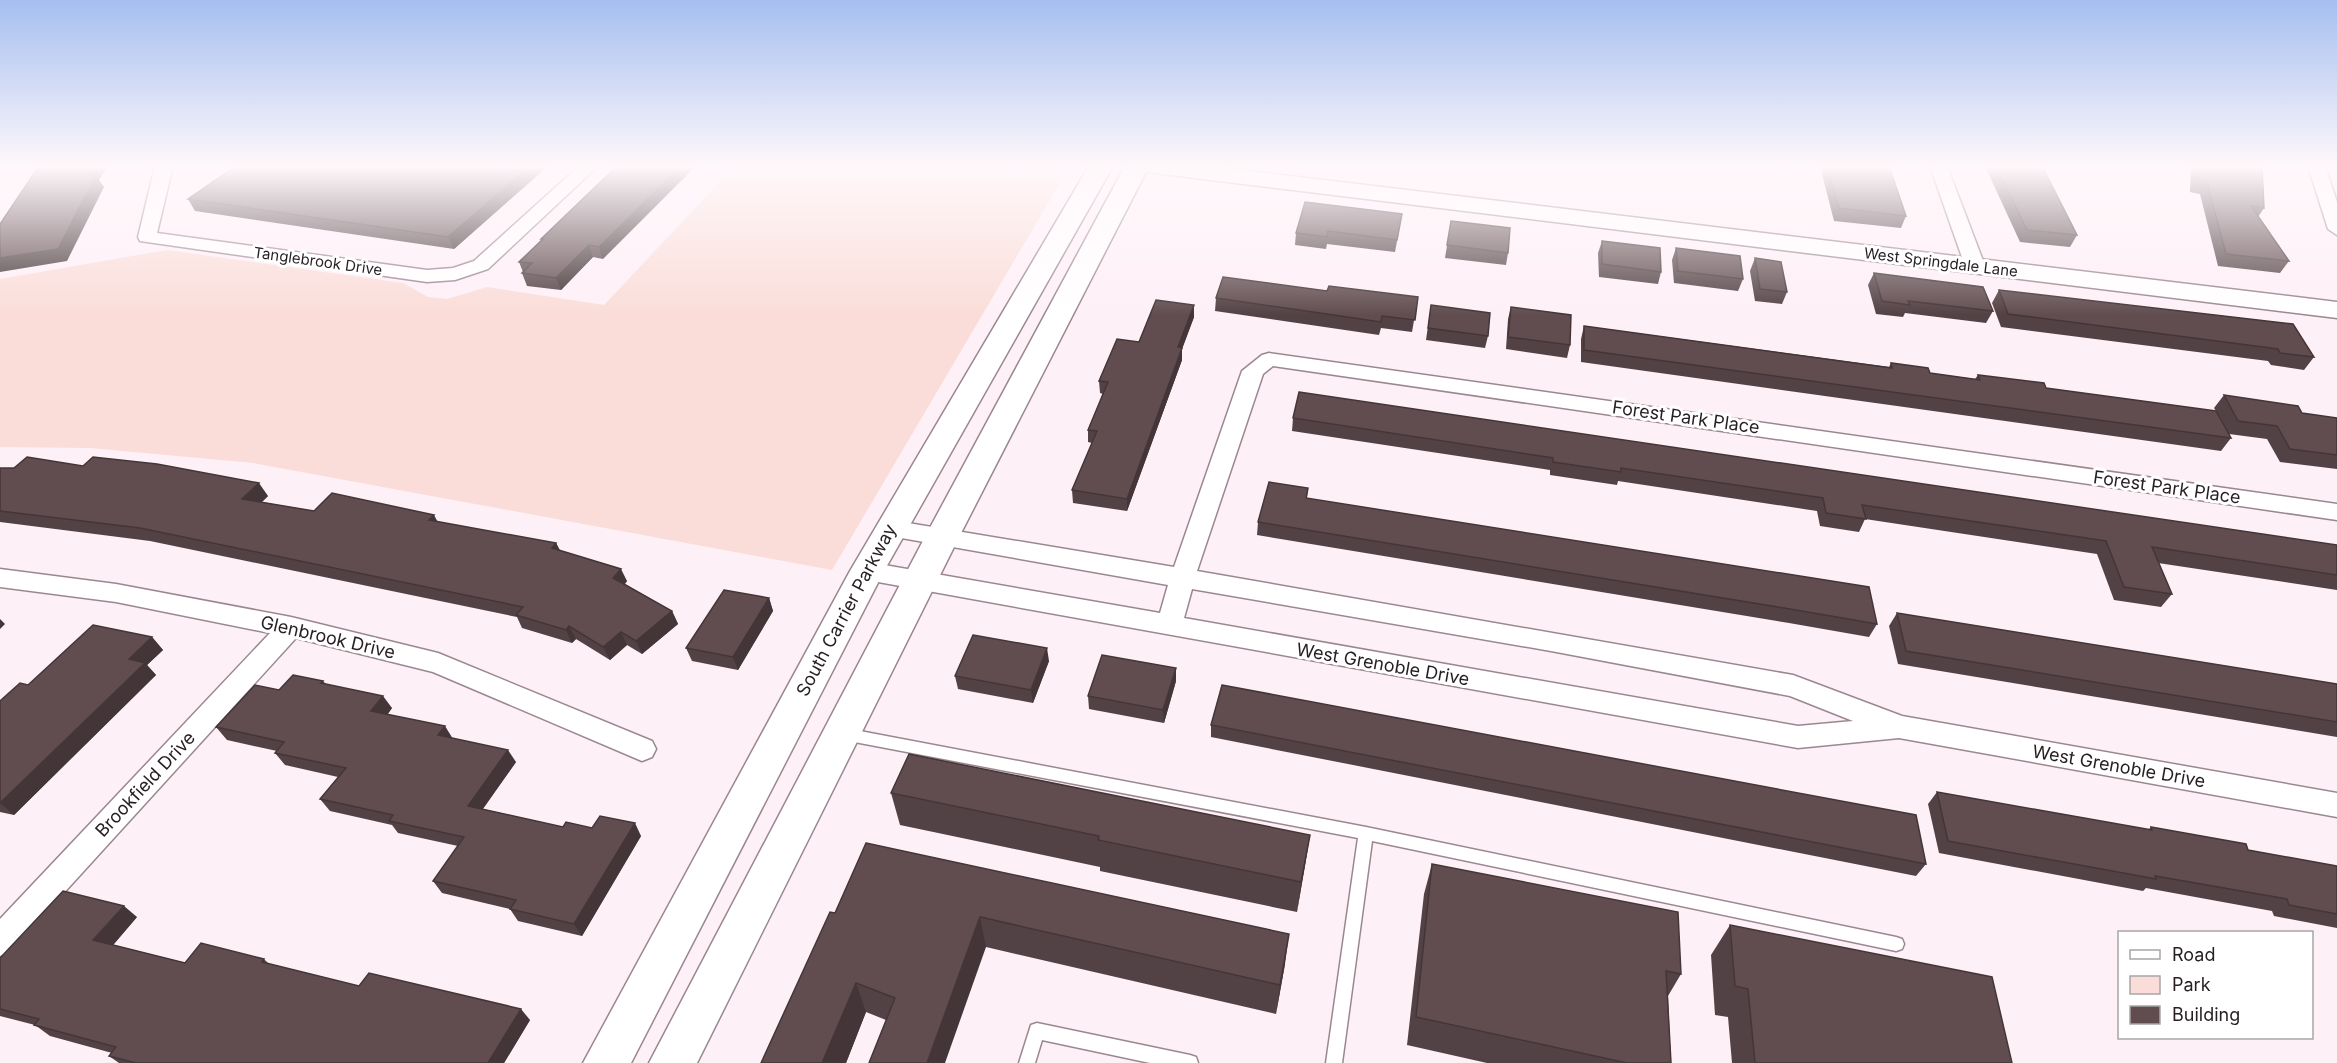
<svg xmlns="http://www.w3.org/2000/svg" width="2337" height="1063" viewBox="0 0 2337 1063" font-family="Inter,sans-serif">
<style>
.green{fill:#faddd8}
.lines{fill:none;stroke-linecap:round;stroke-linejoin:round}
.lane-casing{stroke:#9b8791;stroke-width:3}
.street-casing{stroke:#9b8791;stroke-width:3}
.secondary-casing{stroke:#9b8791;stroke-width:3}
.lane{fill:#fff;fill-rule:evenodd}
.street{fill:#fff;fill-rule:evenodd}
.secondary{fill:#fff;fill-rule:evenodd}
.wall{fill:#534245}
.shaded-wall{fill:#443638}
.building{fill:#614d50;stroke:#443638;stroke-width:1.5}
.labels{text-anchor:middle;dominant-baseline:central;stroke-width:6;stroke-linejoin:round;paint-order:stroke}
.far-street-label{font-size:15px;fill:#261e22;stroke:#fff}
.street-label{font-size:18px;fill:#261e22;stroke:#fff}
</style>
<rect width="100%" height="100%" fill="#fef0f7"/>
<!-- green -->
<polygon class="green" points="735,166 1070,166 832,570 253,463 90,448 0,447 0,279 167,250 403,283 428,297 447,299 487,287 604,305"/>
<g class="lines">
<!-- lane casing -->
<g class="lane-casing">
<g id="lane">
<polygon points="844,728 1366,827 1896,937 1902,939 1904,944 1902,949 1896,951 1372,841 1342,1063 1326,1063 1358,838 844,740 839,738 837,734 839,730"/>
<polygon points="1037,1023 1190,1055 1196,1057 1198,1063 1150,1063 1042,1040 1035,1063 1019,1063 1031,1025"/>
</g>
</g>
<!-- street casing -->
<g class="street-casing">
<g id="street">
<polygon points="155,166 173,166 157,233 427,270 453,268 474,261 579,166 598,166 488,269 455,280 427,282 140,241 138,237"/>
<polygon points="1930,166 1947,166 1985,266 1982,270 1975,272 1965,266"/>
<polygon points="2308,166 2325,166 2337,202 2337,235 2328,229"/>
<path d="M 1269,353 L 2337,504 L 2337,520 L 1273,366 L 1263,374 L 1197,571 L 1793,675 L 1902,716 L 2337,793 L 2337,817 L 1899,738 L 1798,748 L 867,580 L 858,577 L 855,571 L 858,565 L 867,562 L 1160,613 L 1168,585 L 890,536 L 882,534 L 878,528 L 882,522 L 890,520 L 1174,567 L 1242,371 L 1262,355 ZM 1192,589 L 1551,651 L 1790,696 L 1853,721 L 1798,726 L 1184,618 Z"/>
<polygon points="0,569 116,584 291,617 438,653 652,741 656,749 652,757 642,761 433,672 296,638 11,951 0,956 0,919 270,633 116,602 0,587"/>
</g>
</g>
<!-- secondary casing -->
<g class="secondary-casing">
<g id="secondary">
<polygon points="1089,166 1113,166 884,571 631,1063 583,1063 850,571"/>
<polygon points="1125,166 1208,166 2337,302 2337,318 1146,172 959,537 697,1063 649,1063 925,537"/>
</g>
</g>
<!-- lane -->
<use href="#lane" class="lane"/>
<!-- street -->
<use href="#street" class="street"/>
<!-- secondary -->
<use href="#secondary" class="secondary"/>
</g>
<!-- wall -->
<g class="wall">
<polygon points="548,166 454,249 195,211 188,199"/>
<polygon points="617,166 603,259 593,257 561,290 527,286 522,273 523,272 519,262 541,240 541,239"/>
<polygon points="1820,166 1889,166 1906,216 1901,228 1834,221"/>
<polygon points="1985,166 2042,166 2077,235 2070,247 2020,242"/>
<polygon points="2191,166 2262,166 2264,208 2258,217 2289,261 2280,273 2218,266 2200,194 2190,192"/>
<polygon points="1402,214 1395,252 1327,244 1326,249 1295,245 1296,233"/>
<polygon points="1451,221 1508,253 1506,265 1445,258"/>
<polygon points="1602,241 1661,272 1658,284 1599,277 1598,253"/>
<polygon points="1676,248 1743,279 1738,291 1674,283 1672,260"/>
<polygon points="1755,258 1787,292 1782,304 1755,301 1750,271"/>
<polygon points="1874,273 1993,311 1986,323 1905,313 1903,317 1876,314 1868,285"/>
<polygon points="1999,290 2293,324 2314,357 2304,370 2271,365 2268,361 2001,327 1992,303"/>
<polygon points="1327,291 1418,297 1412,332 1381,328 1379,335 1215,311 1216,298"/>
<polygon points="1194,305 1194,317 1182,349 1182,360 1127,511 1073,503 1072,490 1092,443 1088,442 1088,430 1103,394 1100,393 1099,381 1139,342"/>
<polygon points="1431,305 1488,336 1485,348 1426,340"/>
<polygon points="1511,307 1570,345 1567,358 1506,349 1508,319"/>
<polygon points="1584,326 1889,367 1891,363 1930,373 1975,379 1978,375 2046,388 2216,411 2214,408 2224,395 2302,413 2337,418 2337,469 2280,462 2267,439 2229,434 2231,438 2221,451 1581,362 1581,339"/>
<polygon points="1293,418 2337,545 2337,590 2158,563 2172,594 2161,607 2114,600 2097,554 1865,519 1859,532 1820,526 1817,511 1618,481 1617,485 1550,475 1550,470 1292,431"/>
<polygon points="0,468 268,496 262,502 314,511 438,522 556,543 560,551 627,581 625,584 672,611 678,624 642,654 627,645 610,660 576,639 572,643 522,628 517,617 150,541 0,522"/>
<polygon points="1308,488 1307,498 1877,624 1869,637 1789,623 1257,535 1258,522"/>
<polygon points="769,598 773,611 738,670 692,661 686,648"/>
<polygon points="1897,613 2337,684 2337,737 1898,664 1889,626"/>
<polygon points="152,637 163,650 147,665 156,675 14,815 0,812 0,701 28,685"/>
<polygon points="1049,661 1033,703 958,689 955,676"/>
<polygon points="323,681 326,684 392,708 388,714 516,762 483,809 563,827 592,828 641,836 582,936 518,921 510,909 442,893 433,881 458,846 398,833 392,825 330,811 320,799 338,777 285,765 275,753 277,751 227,740 216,727 279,690"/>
<polygon points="1176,681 1164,723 1089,709 1088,696"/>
<polygon points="1211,725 1926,864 1916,876 1211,737"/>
<polygon points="1937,792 2148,830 2151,827 2248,850 2337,866 2337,928 2274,916 2272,911 2146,888 2143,891 1939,853 1928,804"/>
<polygon points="891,793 1310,835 1297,912 1100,871 1100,867 900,825"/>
<polygon points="866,843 1285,964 1276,1014 986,947 886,1020 866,1012 846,1063 761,1063 835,913"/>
<polygon points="1432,864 1681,974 1668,996 1671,1063 1487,1063 1407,1045 1424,894"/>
<polygon points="137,917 113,945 185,963 264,959 269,964 359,986 530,1020 504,1063 119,1063 109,1056 112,1053 50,1036 35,1025 0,1016 0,958"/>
<polygon points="1730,925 2012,1063 1732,1063 1728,1017 1715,1015 1711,955"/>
</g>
<!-- shaded-wall -->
<g class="shaded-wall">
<polygon points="93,166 108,166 99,180 104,187 67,261 0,272 0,258 87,176"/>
<polygon points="530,166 548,166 454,249 448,237"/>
<polygon points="681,166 696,166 603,259 599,247"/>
<polygon points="589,245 593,257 561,290 556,278"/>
<polygon points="1194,305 1194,317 1182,349 1182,360 1127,511 1127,499 1178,347"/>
<polygon points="259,483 268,496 251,512 242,499"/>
<polygon points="434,515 441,528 429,520"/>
<polygon points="556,543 563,556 552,548"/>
<polygon points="621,569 627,581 619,590 613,578"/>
<polygon points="769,598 773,611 738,670 733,657"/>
<polygon points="672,611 678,624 642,654 636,641"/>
<polygon points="0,619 5,624 0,629"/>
<polygon points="569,626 576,639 572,643 566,630"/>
<polygon points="621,632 627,645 610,660 603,647"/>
<polygon points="152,637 163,650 147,665 156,675 14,815 0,803 129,659"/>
<polygon points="1047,648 1049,661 1033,703 1031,690"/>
<polygon points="1176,668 1176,681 1164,723 1163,710"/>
<polygon points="383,696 392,708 380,723 371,711"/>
<polygon points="445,726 453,739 438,735"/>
<polygon points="508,750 516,762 476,818 468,806"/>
<polygon points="635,823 641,836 582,936 574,924"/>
<polygon points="1310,835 1305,866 1297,912 1301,882"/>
<polygon points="124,906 137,917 108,951 93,940"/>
<polygon points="980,917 986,947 945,1063 927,1063"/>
<polygon points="1289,934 1285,964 1276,1014 1280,985"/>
<polygon points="856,983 866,1012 846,1063 822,1063"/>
<polygon points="521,1009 530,1020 504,1063 488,1063"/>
</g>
<!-- building -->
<g class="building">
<polygon points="39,166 93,166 87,176 96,175 58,249 0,258 0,224"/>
<polygon points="236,166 530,166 448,237 188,199"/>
<polygon points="617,166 681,166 599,247 589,245 556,278 522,273 532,263 519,262 543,239 541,239"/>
<polygon points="1827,166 1889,166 1906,216 1839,208"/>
<polygon points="1996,166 2042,166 2077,235 2027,230"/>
<polygon points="2198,166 2262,166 2264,208 2251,206 2289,261 2226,254 2207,182 2198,180"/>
<polygon points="1305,202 1402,214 1397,240 1328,231 1327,237 1296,233"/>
<polygon points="1451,221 1510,228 1508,253 1447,245"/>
<polygon points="1602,241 1660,248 1661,272 1602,264"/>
<polygon points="1676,248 1740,256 1743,279 1678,271"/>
<polygon points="1755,258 1781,262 1787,292 1760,289"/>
<polygon points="1874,273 1983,287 1993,311 1908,301 1910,305 1882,301"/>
<polygon points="1223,277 1327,291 1329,286 1418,297 1415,320 1382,316 1381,322 1216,298"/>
<polygon points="1999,290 2293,324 2314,357 2280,353 2278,349 2008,314"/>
<polygon points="1156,300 1194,305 1178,347 1182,348 1127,499 1072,490 1097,431 1088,430 1108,382 1099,381 1117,339 1139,342"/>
<polygon points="1431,305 1490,313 1488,336 1428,328"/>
<polygon points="1511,307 1571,315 1570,345 1508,337"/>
<polygon points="1584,326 1892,368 1891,363 1928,368 1930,373 1980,380 1978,375 2044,383 2046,388 2216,411 2231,438 1584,350"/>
<polygon points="1299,392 2337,545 2337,575 2152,547 2172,594 2124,587 2106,541 1862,505 1866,519 1826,513 1823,498 1621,468 1621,472 1553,462 1553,458 1293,418"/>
<polygon points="2224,395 2298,406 2302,413 2337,418 2337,455 2290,449 2277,426 2238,421"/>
<polygon points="27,457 83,466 93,457 157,464 259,483 242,499 314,511 332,493 434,515 429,520 556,543 552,548 621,569 613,578 672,611 636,641 621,632 603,647 569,626 566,630 516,615 523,607 140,528 0,511 0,468 14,468"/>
<polygon points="1269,482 1308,488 1306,498 1869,587 1877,624 1796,610 1258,522"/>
<polygon points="724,590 769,598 733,657 686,648"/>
<polygon points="1897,613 2337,684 2337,722 1906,651"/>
<polygon points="93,625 152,637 129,659 145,663 0,803 0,701 20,683 28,685"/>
<polygon points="973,635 1047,648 1031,690 955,676"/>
<polygon points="1102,655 1176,668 1163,710 1088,696"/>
<polygon points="293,675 323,681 321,683 383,696 371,711 445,726 438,735 508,750 468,806 563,827 566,822 592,828 600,816 635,823 574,924 510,909 516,900 433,881 464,837 389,821 393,815 320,799 346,768 275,753 284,742 216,727 255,685 279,690"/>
<polygon points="1222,685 1916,815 1926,864 1211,725"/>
<polygon points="909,754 1310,835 1301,882 1098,840 1099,836 891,793"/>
<polygon points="1937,792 2152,830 2151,827 2246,844 2248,850 2337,866 2337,914 2289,905 2287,899 2155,876 2156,879 1948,841"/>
<polygon points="866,843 1289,934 1280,985 980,917 927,1063 869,1063 895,998 856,983 822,1063 761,1063 830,912 835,913"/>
<polygon points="1432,864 1678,912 1681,974 1666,971 1671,1063 1627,1063 1416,1017"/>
<polygon points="63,891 124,906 93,940 185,963 201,943 264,959 262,962 359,986 369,973 521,1009 488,1063 136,1063 109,1056 116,1047 34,1025 39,1019 0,1009 0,958"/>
<polygon points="1730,925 1992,977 2012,1063 1755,1063 1748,989 1735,986"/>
</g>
<!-- sky -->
<linearGradient id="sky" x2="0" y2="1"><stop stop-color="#a5bff0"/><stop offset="0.53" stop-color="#fff8fb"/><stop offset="1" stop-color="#fff8fb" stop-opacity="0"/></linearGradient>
<rect width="2337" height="315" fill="url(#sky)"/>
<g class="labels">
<!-- far-street labels -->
<g class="far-street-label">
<text transform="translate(318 261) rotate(8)">Tanglebrook Drive</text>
<text transform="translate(1941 262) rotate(7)">West Springdale Lane</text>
</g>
<!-- street labels -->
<g class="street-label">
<text transform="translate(1686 417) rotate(8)">Forest Park Place</text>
<text transform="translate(2167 487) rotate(8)">Forest Park Place</text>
<text transform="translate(846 610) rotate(-62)">South Carrier Parkway</text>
<text transform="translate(328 637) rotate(13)">Glenbrook Drive</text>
<text transform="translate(1383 664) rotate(10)">West Grenoble Drive</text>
<text transform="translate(2119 766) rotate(10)">West Grenoble Drive</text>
<text transform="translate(145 784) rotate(-47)">Brookfield Drive</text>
</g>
</g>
<!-- legend -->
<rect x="2118" y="931" width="195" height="108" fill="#ffffff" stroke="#a8a5a7" stroke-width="1.5"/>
<rect x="2130" y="950" width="30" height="9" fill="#ffffff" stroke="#a8a5a7" stroke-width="1.5"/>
<text x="2172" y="961" font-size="18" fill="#261e22">Road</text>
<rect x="2130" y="976" width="30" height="18" fill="#faddd8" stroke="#a8a5a7" stroke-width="1.5"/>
<text x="2172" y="991" font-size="18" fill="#261e22">Park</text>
<rect x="2130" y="1006" width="30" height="18" fill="#614d50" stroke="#a8a5a7" stroke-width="1.5"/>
<text x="2172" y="1021" font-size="18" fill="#261e22">Building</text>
</svg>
